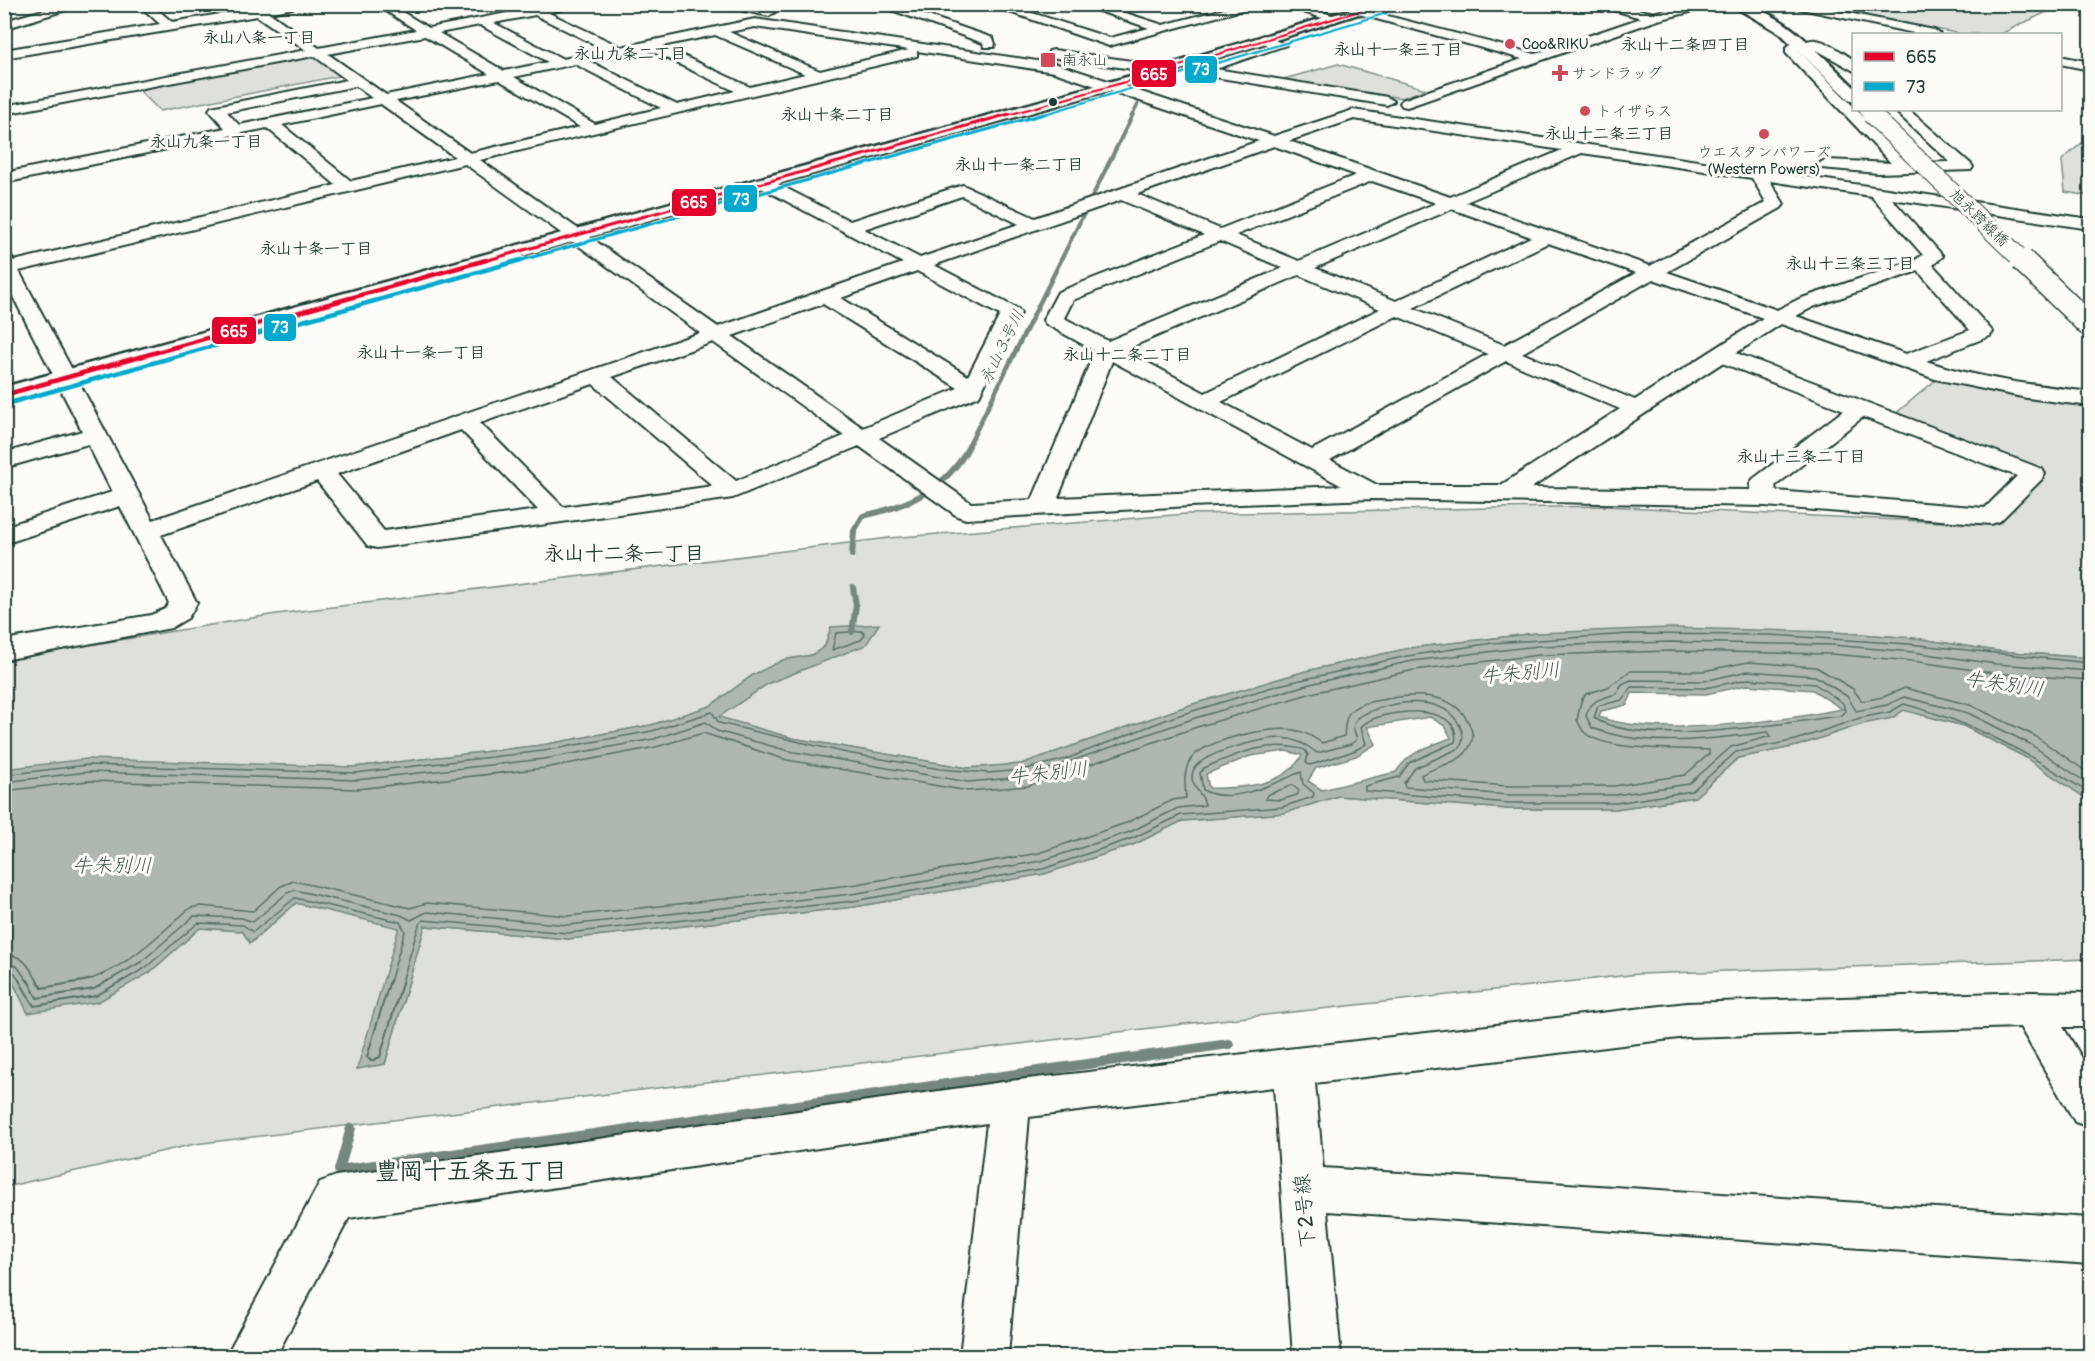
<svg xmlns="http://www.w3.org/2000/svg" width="2095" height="1361" viewBox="0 0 2095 1361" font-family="Pangolin,'Klee One',sans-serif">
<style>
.green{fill:#dde0db;stroke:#7e8e88;stroke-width:1.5}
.water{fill:#aeb8b1;stroke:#75877f;stroke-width:1.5;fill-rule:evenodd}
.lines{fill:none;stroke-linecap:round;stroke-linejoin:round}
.shore-far1{stroke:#586e66;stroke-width:1.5}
.shore{stroke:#586e66;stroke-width:2}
.stream-far4{stroke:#75877f;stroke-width:3}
.stream-far3{stroke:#75877f;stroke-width:4}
.stream-far2{stroke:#75877f;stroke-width:4.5}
.stream-far1{stroke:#75877f;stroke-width:6}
.stream{stroke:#75877f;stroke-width:10}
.minor-casing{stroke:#1f3d34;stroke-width:4}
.major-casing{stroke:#1f3d34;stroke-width:5}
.minor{fill:#fdfcf7;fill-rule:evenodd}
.major{fill:#fdfcf7;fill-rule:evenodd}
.major-bridge-far2-casing{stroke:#1f3d34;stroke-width:16;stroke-linecap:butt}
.major-bridge-far1-casing{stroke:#1f3d34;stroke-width:20;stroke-linecap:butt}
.major-bridge-casing{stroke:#1f3d34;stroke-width:26;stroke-linecap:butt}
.major-bridge-far2{stroke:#fdfcf7;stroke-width:14}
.major-bridge-far1{stroke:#fdfcf7;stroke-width:18}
.major-bridge{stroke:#fdfcf7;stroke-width:23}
.bus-1-far2-casing{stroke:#fdfcf7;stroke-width:4.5}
.bus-1-far1-casing{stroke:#fdfcf7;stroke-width:5}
.bus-1-casing{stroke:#fdfcf7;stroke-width:8}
.bus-2-far2-casing{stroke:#fdfcf7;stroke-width:4.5}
.bus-2-far1-casing{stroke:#fdfcf7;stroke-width:5}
.bus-2-casing{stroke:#fdfcf7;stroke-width:8}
.bus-1-far2{stroke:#e4002b;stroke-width:2}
.bus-1-far1{stroke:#e4002b;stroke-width:3}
.bus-1{stroke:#e4002b;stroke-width:4.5}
.bus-2-far2{stroke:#00a9ce;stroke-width:2}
.bus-2-far1{stroke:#00a9ce;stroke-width:3}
.bus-2{stroke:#00a9ce;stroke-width:4.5}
.poi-dot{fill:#d1495b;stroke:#fdfcf7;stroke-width:2}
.bus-dot{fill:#1f3d34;stroke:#fdfcf7;stroke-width:2}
.labels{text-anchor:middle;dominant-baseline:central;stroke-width:6;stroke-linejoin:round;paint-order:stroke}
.far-poi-label{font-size:15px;fill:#1f3d34;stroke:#fdfcf7;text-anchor:start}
.far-street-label{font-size:15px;fill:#1f3d34;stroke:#fdfcf7}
.far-neighbourhood-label{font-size:16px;font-weight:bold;fill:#1f3d34;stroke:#fdfcf7}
.far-water-label{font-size:16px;font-style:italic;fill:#435c53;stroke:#fdfcf7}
.neighbourhood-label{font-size:20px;font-weight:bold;fill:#1f3d34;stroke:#fdfcf7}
.water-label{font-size:20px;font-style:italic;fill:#435c53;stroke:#fdfcf7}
.near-street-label{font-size:21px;fill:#1f3d34;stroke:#fdfcf7}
.near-neighbourhood-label{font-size:24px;font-weight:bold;fill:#1f3d34;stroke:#fdfcf7}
.line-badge{stroke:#fdfcf7;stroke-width:2}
.badge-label{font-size:16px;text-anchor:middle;font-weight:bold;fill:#fff}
</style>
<rect width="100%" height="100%" fill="#fdfcf7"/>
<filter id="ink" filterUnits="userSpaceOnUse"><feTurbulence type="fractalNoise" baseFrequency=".0167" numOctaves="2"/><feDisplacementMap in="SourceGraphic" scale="12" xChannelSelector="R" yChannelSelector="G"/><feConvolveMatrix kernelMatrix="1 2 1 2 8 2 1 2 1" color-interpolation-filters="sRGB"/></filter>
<g filter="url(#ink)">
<!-- green -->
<g class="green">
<polygon points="1888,5 1888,4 2061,5 2001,34 1961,34 1863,15"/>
<polygon points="313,55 345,75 160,111 137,88"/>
<polygon points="1338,64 1426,89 1402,98 1280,80"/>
<polygon points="2090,136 2090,196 2065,192 2062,160"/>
<polygon points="1943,374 2063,396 2090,399 2090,658 1997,651 1914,638 1833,632 1537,633 1410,648 1306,671 1190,705 1021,764 968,768 792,738 718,717 769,683 865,645 831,627 825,646 812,655 783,660 753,675 710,706 651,725 542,745 354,767 222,764 5,769 5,659 276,614 889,538 1186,514 1604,506 1985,524 2033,474 1889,419"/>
<polygon points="1904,710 1963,726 2023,756 2090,801 2090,959 1639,974 1193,1023 195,1144 5,1187 4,977 10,976 28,1013 149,973 200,928 242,931 251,943 296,903 400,928 358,1068 385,1064 425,926 568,939 854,907 1044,874 1135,844 1182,821 1284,813 1338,796 1508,809 1616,809 1695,797 1738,758 1797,746 1862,724 1892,718"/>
</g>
<!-- water -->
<path class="water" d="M 879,624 L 866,645 L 769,683 L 719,717 L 792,738 L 968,768 L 1021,764 L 1190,705 L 1306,671 L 1410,648 L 1537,633 L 1670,628 L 1833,632 L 1914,638 L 1997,651 L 2090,658 L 2090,801 L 2023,756 L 1964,726 L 1904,710 L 1892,718 L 1862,724 L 1797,746 L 1738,758 L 1695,797 L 1616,809 L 1508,809 L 1338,796 L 1284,813 L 1182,821 L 1135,844 L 1044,874 L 854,907 L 568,939 L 425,926 L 385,1064 L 357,1069 L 399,928 L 296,903 L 250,943 L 242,931 L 200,928 L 149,973 L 98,1002 L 28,1013 L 10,976 L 5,977 L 5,769 L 87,759 L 354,767 L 542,745 L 651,725 L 710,706 L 753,675 L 783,660 L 812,655 L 825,646 L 831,627 ZM 1747,685 L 1813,690 L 1842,709 C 1781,721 1656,738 1599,717 L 1601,711 L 1627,705 L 1632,693 L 1706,694 ZM 1430,717 L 1445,726 L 1451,738 C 1428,747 1410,751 1396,772 L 1322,790 L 1308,781 L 1316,768 L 1356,756 L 1376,744 L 1367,727 ZM 1286,751 L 1302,755 C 1286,786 1240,789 1209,788 L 1206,774 L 1250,756 Z"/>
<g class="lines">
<!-- shore-far1 -->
<g class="shore-far1">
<polygon points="862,631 865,635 861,640 832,650 836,633"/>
<path d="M 1748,679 L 1815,684 L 1843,703 L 1845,711 L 1840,716 C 1781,723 1643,749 1594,718 L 1598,706 L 1622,700 L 1631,687 L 1705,688 Z"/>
<polyline points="4,775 87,765 355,773 543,751 652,731 712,712 719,723 847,753 940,769 989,773 1022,770 1066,759 1173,717 1279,685 1407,656 1493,643 1630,634 1770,635 1909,644 2090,663"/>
<polyline points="4,782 87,772 356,780 544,759 654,739 706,722 717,731 789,751 968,782 1025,777 1195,718 1310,684 1412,661 1538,646 1670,642 1832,645 1913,652 1996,664 2090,671"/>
<polygon points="1293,785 1299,791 1297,795 1281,800 1265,799 1267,795"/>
<polyline points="4,791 88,781 357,789 545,768 656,747 703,733 787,760 968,791 1028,786 1197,727 1312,693 1414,670 1539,655 1670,651 1831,654 1912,661 1995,673 2090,680"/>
<path d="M 4,954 C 24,955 29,966 38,982"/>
<polyline points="4,964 17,966 28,982"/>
<polyline points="4,971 15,973 20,982"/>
<path d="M 79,982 C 119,975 160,934 190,908 L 201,906 L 253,911 L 281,886 L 294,881 L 410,908 L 427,903 L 568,916 L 851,885 L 1039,853 L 1126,823 L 1173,800 L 1186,798 C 1185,785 1183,774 1189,762 C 1200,740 1270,726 1293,730 C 1304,731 1313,737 1322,743 L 1344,736 C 1345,727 1345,716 1352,710 C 1361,702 1376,701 1387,699 C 1422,692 1464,693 1473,736 C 1469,764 1441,763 1421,775 L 1423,780 L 1509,786 L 1614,786 L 1685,775 L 1709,754 L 1709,750 C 1681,748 1604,752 1584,732 C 1581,729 1579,723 1577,720 L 1581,701 L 1586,694 L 1608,687 L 1630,671 L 1703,671 L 1748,662 L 1816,667 L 1853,689 L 1862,701 L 1883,697 L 1905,688 L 1970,705 L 2035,736 L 2090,774"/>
<path d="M 106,982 L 141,962 L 194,916 L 242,918 L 253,922 L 287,893 L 295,890 L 401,915 L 411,920 L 427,912 L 568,925 L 852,894 L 1041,861 L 1130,832 L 1178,808 L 1205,805 C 1204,793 1188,787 1193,771 C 1199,753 1265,737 1283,738 C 1297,739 1307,745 1317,753 L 1351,744 L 1357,739 L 1353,727 L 1357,718 C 1384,701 1443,691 1460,726 C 1464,734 1464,740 1460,748 L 1415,768 L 1404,783 L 1405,787 L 1509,795 L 1615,795 L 1689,784 L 1731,747 L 1771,736 L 1768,732 C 1711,739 1647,749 1592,728 L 1586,716 C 1590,700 1601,698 1616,694 L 1622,684 L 1631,680 L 1704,681 L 1748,671 L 1815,676 L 1848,697 L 1856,711 L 1887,705 L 1904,697 L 1968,713 L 2030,744 L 2090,785"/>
<polyline points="121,982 145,968 198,923 243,925 253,932 295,898 400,922 405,931 390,982"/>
<path d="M 402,982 L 419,925 L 423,920 L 568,933 L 853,901 L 1043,869 L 1133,838 L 1181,815 L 1282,807 L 1313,797 L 1314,793 L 1303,784 L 1301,772 C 1275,783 1230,806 1203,790 L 1200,773 L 1204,768 C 1237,754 1269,739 1305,750 L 1308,755 L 1306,763 L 1310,765 L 1354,751 L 1366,744 L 1361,727 C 1377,708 1464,701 1455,742 L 1409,763 L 1399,777 L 1365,786 L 1365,791 L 1509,803 L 1616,803 L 1692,791 L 1736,752 L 1796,740 L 1860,718 L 1890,712 L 1904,704 C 1973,722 2031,754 2090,794"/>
</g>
<!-- shore -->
<g class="shore">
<polyline points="19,980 34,1006 96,996 123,980"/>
<polyline points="28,980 37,998 94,989 109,980"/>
<polyline points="37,980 42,988 89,980"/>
<polyline points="390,980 367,1057 371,1061 380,1057 403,980"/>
</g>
<!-- stream-far4 -->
<g class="stream-far4">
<polyline points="1332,14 1367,4"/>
<polyline points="1132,116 1138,104"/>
</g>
<!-- stream-far3 -->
<polyline class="stream-far3" points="1060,262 1133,114"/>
<!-- stream-far2 -->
<polyline class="stream-far2" points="968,447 1061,260"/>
<!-- stream-far1 -->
<g class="stream-far1">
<path d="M 852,555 L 854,531 L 863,516 C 908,506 947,489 969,446"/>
<polyline points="852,632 856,605 853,587"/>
</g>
<!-- stream -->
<polyline class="stream" points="351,1128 339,1170 1229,1044"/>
<!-- minor casing -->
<g class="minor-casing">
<g id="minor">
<polygon points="65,4 85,4 4,29 4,21"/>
<path d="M 138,4 L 151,4 L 172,22 L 281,4 L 310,4 L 270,13 L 319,48 L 416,30 L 375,4 L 389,4 L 429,28 L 554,4 L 581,4 L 549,13 L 621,47 L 755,19 L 1057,64 L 1274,136 L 1353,110 L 2090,219 L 2090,229 L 1892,199 L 1943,256 L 1933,265 L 1993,332 L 1990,336 L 1926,361 C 1979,379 2035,385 2090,392 L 2090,406 L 2027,398 L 1935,379 L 1781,324 L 1736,353 L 2042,469 L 2045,474 L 2042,479 L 2000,521 L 1991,524 L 1765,506 L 1372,499 L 1190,506 L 966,519 L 957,516 L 859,446 L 733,498 L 377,548 L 368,546 L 317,481 L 161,535 L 197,603 L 188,618 L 171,628 L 4,660 L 4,640 L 151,615 L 165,609 L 169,603 L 120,506 L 4,544 L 4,527 L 112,492 L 88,444 L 4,468 L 4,453 L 82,431 L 4,279 L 4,255 L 11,256 L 14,261 L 336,185 L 267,128 L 4,183 L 4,173 L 225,128 L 209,110 L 211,107 L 347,80 L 314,56 L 4,114 L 4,106 L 306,50 L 257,16 L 4,58 L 4,50 L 160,24 ZM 535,15 L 606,50 L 563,59 L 494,23 ZM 480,25 L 548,62 L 504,71 L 439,33 ZM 755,27 L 909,50 L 820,71 L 729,32 ZM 715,35 L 805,74 L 750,87 L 662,46 ZM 425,36 L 489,74 L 386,95 L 328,54 ZM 647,49 L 735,91 L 677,105 L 589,61 ZM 917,51 L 1054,72 L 1259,141 L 1035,218 L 963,185 L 850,221 L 768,179 L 756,179 L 754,182 L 756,185 L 903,263 L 718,327 L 480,160 L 917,56 ZM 575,64 L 661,108 L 595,124 L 514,77 ZM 499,80 L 580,127 L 470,153 L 396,101 ZM 356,86 L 372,98 L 239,125 L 227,112 ZM 381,104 L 455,157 L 351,181 L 282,125 ZM 1354,119 L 1562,150 L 1450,197 L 1289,141 ZM 1274,146 L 1356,175 L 1220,229 L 1137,194 ZM 1582,153 L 1752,178 L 1766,202 L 1650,266 L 1466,202 ZM 465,164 L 700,333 L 153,520 L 19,271 ZM 1372,181 L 1436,203 L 1299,261 L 1236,235 ZM 1770,181 L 1871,196 L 1923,255 L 1915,260 L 1799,299 L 1777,310 L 1667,272 L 1781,208 L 1784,204 ZM 962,196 L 1019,224 L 920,258 L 864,229 ZM 1121,200 L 1204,235 L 1058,292 L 1043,320 L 1046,324 L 1095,351 L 1032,500 L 971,503 L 879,438 L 979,396 L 1021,313 L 1018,309 L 934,265 ZM 1452,209 L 1531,237 L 1396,301 L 1315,268 ZM 1220,241 L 1283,268 L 1108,341 L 1064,318 L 1073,300 ZM 1548,243 L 1636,273 L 1504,345 L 1413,308 ZM 917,271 L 1000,315 L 968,376 L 841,298 ZM 1918,271 L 1970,330 L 1906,354 L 1796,316 L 1813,307 ZM 1299,275 L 1380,309 L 1205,393 L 1124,350 ZM 1653,279 L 1763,318 L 1635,400 L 1522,353 ZM 823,304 L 958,388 L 863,428 L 732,336 ZM 1397,316 L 1488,354 L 1312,450 L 1221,402 ZM 713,342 L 844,436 L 736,481 L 612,377 ZM 1112,361 L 1342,486 L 1058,498 ZM 1506,361 L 1620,409 L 1501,485 L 1377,485 L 1330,460 ZM 1722,363 L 1844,410 L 1753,479 L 1750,484 L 1751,490 L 1531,488 ZM 593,384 L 713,486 L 563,507 L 480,423 ZM 1863,417 L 2017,476 L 1985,508 L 1776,491 L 1775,486 ZM 461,430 L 538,510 L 384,531 L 337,474 Z"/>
<path d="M 711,4 C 729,4 761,0 775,12 L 769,16 Z"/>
<polygon points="875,4 893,4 993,38 995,44 994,47 984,47 983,43"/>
<polygon points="986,4 1004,4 1110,38 1149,28 1078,4 1097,4 1163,25 1243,4 1264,4 1109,46"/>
<polygon points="1278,4 1298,4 1341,18 1335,22"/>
<polygon points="1593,4 1615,4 1654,13 1686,4 1722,4 1658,20 1407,107 1402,106 1400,103 1402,100 1522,59 1351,12 1357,8 1535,54 1641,18"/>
<polygon points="1778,4 1803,4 1934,30 1940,34 1918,34"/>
<polygon points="1263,35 1286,45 1216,69 1387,97 1394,101 1387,105 1202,75 1195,71 1198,66 1267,45 1257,39"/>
<path d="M 1800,39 L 1806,42 C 1818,33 1843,53 1854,60 L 1854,71 L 1806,44 L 1798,50 L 1909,163 L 1950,162 L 1894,110 L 1909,110 L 1971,164 L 1973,167 L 1971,170 L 1878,173 L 1821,168 L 1819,165 L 1821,162 L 1827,160 L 1891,163 L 1786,53 L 1786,47 Z"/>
<polygon points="1054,50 1167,66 1174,70 1167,74 1049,57 1049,51"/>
<polygon points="2060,56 2090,62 2090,70 2060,64"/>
<polygon points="2031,992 2090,993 2090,1027 2063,1027 2090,1071 2090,1127 2075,1122 2020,1027 1687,1037 1315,1083 1323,1168 2090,1218 2090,1264 1327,1211 1341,1356 1293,1356 1274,1087 1029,1117 1008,1356 960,1356 987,1123 349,1218 276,1356 226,1356 320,1182 336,1176 1010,1081 1687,1003"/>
</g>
</g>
<!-- major casing -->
<g class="major-casing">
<g id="major">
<polygon points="1369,4 1390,4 1155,78 4,402 4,387 1145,72"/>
<path d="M 1730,4 C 1780,4 1820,55 1854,87 L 1854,101 L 1848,99 L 1780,33 Z"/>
</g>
</g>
<!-- minor -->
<use href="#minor" class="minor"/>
<!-- major -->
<use href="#major" class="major"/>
<!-- major-bridge-far2 casing -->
<g class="major-bridge-far2-casing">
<polyline id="major-bridge-far2" points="1867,110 1873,116"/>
</g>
<!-- major-bridge-far1 casing -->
<g class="major-bridge-far1-casing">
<polyline id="major-bridge-far1" points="1871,114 2024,262"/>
</g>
<!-- major-bridge casing -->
<g class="major-bridge-casing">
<polyline id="major-bridge" points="2022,260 2090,326"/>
</g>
<!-- major-bridge-far2 -->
<use href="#major-bridge-far2" class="major-bridge-far2"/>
<!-- major-bridge-far1 -->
<use href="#major-bridge-far1" class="major-bridge-far1"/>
<!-- major-bridge -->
<use href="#major-bridge" class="major-bridge"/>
<!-- bus-1-far2 casing -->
<g class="bus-1-far2-casing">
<polyline id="bus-1-far2" points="1004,116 1150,75 1382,4"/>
</g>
<!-- bus-1-far1 casing -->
<g class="bus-1-far1-casing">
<polyline id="bus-1-far1" points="481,262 1009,114"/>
</g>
<!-- bus-1 casing -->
<g class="bus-1-casing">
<polyline id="bus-1" points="4,395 486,260"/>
</g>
<!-- bus-2-far2 casing -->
<g class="bus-2-far2-casing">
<polyline id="bus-2-far2" points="1038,116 1387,13"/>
</g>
<!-- bus-2-far1 casing -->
<g class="bus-2-far1-casing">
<polyline id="bus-2-far1" points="515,262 1044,114"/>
</g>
<!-- bus-2 casing -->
<g class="bus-2-casing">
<polyline id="bus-2" points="6,404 521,260"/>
</g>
<!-- bus-1-far2 -->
<use href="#bus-1-far2" class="bus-1-far2"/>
<!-- bus-1-far1 -->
<use href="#bus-1-far1" class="bus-1-far1"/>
<!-- bus-1 -->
<use href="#bus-1" class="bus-1"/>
<!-- bus-2-far2 -->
<use href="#bus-2-far2" class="bus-2-far2"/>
<!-- bus-2-far1 -->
<use href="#bus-2-far1" class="bus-2-far1"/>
<!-- bus-2 -->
<use href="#bus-2" class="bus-2"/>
</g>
</g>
<!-- markers -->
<g class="poi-dot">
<circle cx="1510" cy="44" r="6"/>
<rect x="1040" y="52" width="16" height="16" rx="3"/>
<path d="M1557 64h6v6h6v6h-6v6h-6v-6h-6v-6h6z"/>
<circle cx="1585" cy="111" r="6"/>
<circle cx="1764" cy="134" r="6"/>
</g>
<circle class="bus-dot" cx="1053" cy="102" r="5"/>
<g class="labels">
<!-- far-poi labels -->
<g class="far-poi-label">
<text x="1522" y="44">Coo&amp;RIKU</text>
<text x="1062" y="60">南永山</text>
<text x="1572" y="73">サンドラッグ</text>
<text x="1597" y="111">トイザらス</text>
<text x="1764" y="152" text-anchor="middle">ウエスタンパワーズ<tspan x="1764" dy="17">(Western Powers)</tspan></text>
</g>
<!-- far-street labels -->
<g class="far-street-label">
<text transform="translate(1979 218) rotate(44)">旭永跨線橋</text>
</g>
<!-- far-neighbourhood labels -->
<g class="far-neighbourhood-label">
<text x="259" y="38">永山八条一丁目</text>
<text x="1685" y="45">永山十二条四丁目</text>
<text x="1398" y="50">永山十一条三丁目</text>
<text x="630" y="54">永山九条二丁目</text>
<text x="837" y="115">永山十条二丁目</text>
<text x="1609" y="134">永山十二条三丁目</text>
<text x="206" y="142">永山九条一丁目</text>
<text x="1019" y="165">永山十一条二丁目</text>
<text x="316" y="249">永山十条一丁目</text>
<text x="1850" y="264">永山十三条三丁目</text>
<text x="421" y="353">永山十一条一丁目</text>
<text x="1127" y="355">永山十二条二丁目</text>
<text x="1801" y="457">永山十三条二丁目</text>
</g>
<!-- far-water labels -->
<g class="far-water-label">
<text transform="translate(1002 347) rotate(-64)">永山３号川</text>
</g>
<!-- neighbourhood labels -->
<g class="neighbourhood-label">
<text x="624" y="553">永山十二条一丁目</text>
</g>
<!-- water labels -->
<g class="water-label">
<text transform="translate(1520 673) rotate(-5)">牛朱別川</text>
<text transform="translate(2004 684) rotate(8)">牛朱別川</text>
<text transform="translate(1048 773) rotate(-6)">牛朱別川</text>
<text x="112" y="865">牛朱別川</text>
</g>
<!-- near-street labels -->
<g class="near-street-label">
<text transform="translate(1305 1211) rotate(-95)">下2号線</text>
</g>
<!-- near-neighbourhood labels -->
<g class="near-neighbourhood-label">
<text x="471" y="1171">豊岡十五条五丁目</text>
</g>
</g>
<g class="line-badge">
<rect x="1184" y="55" width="34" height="29" rx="6" fill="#00a9ce"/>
<rect x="1131" y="59" width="46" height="29" rx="6" fill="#e4002b"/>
<rect x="723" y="184" width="35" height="29" rx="6" fill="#00a9ce"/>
<rect x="671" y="188" width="46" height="29" rx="6" fill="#e4002b"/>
<rect x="263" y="313" width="34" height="29" rx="6" fill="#00a9ce"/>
<rect x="211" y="316" width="46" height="29" rx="6" fill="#e4002b"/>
</g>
<g class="badge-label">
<text x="1201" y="75">73</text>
<text x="1154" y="80">665</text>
<text x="741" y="205">73</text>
<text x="694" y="208">665</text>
<text x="280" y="333">73</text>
<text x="234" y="337">665</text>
</g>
<!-- margin -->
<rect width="2095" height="1361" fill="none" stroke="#fdfcf7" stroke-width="24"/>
<rect x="12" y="12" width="2071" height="1337" fill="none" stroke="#1f3d34" stroke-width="2" filter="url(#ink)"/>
<!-- legend -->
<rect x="1852" y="33" width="210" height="78" fill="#fdfcf7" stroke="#a4b0a9" stroke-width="1.5"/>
<rect x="1864" y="52" width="30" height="9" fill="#e4002b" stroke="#a4b0a9" stroke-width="1.5"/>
<text x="1906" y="63" font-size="18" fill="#1f3d34">665</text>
<rect x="1864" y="82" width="30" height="9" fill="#00a9ce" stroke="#a4b0a9" stroke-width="1.5"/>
<text x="1906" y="93" font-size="18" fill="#1f3d34">73</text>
</svg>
